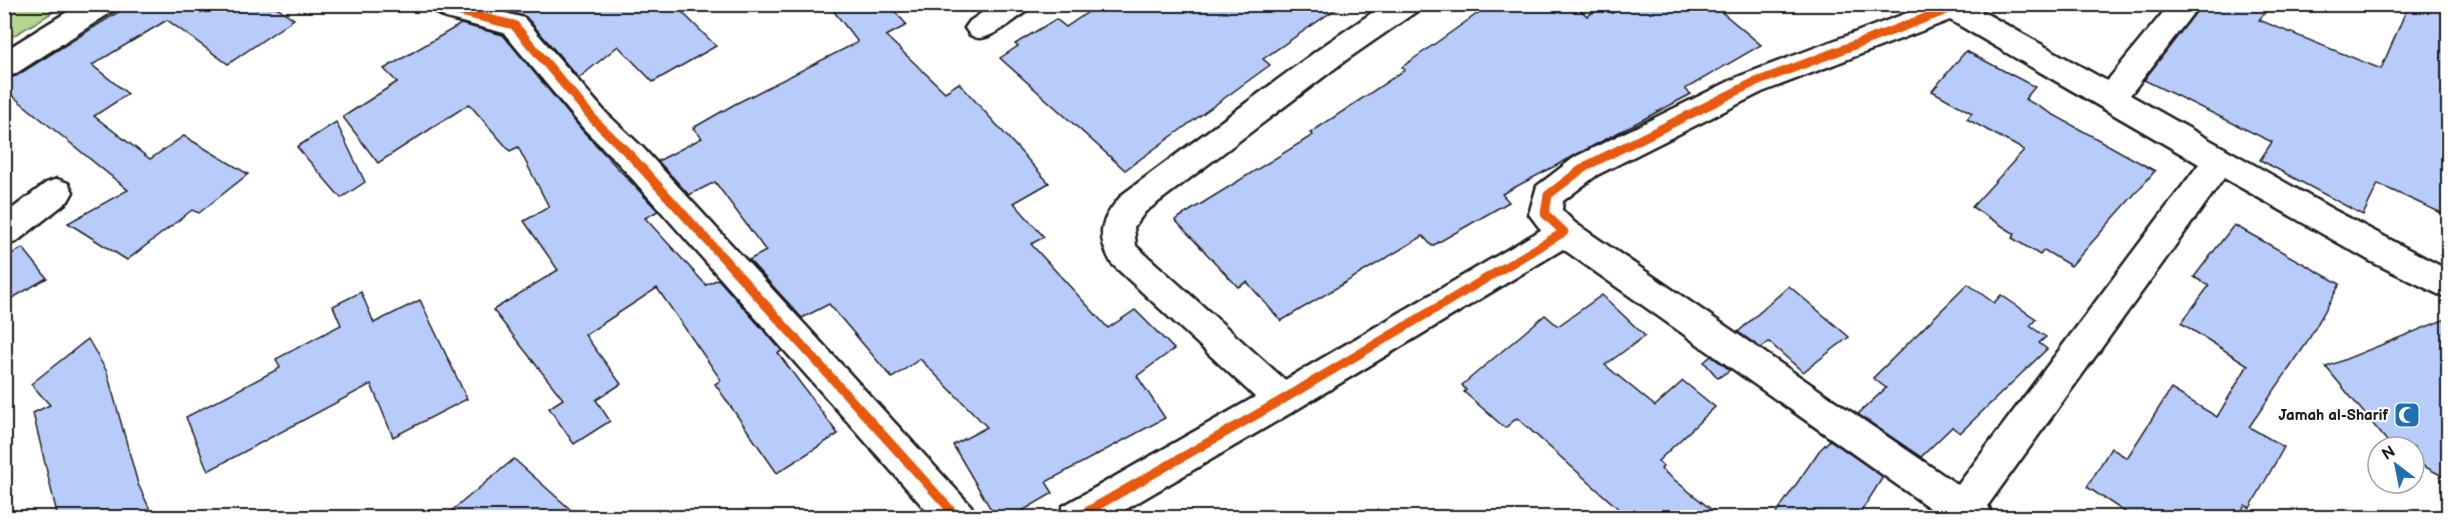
<svg xmlns="http://www.w3.org/2000/svg" width="2453" height="522" viewBox="0 0 2453 522" font-family="'Balsamiq Sans',sans-serif">
<style>
.green{fill:#b4d690;stroke:#687956;stroke-width:1.5}
.building{fill:#b8ccfc;stroke:#1c1c1c;stroke-width:1.5}
.lines{fill:none;stroke-linecap:round;stroke-linejoin:round}
.minor-casing{stroke:#1c1c1c;stroke-width:5}
.minor{fill:#fff;fill-rule:evenodd}
.cycleway-casing{stroke:#fff;stroke-width:13}
.cycleway{stroke:#e8590c;stroke-width:9}
.labels{text-anchor:middle;dominant-baseline:central;stroke-width:4.5;stroke-linejoin:round;paint-order:stroke}
.poi-label{font-size:15px;font-weight:bold;fill:#1c1c1c;stroke:#fff;text-anchor:end}
</style>
<rect width="100%" height="100%" fill="#fff"/>
<filter id="ink" filterUnits="userSpaceOnUse"><feTurbulence type="fractalNoise" baseFrequency=".0167" numOctaves="2"/><feDisplacementMap in="SourceGraphic" scale="12" xChannelSelector="R" yChannelSelector="G"/><feConvolveMatrix kernelMatrix="1 2 1 2 8 2 1 2 1" color-interpolation-filters="sRGB"/></filter>
<g filter="url(#ink)">
<!-- green -->
<polygon class="green" points="5,4 65,4 65,5 5,41"/>
<!-- building -->
<g class="building">
<polygon points="131,4 272,4 294,19 228,64 167,20 92,65 128,94 94,116 150,159 184,136 248,174 199,213 192,210 127,260 68,223 128,190 4,89 4,79 16,76"/>
<polygon points="495,4 674,4 716,46 653,82 618,46 579,78 526,17 491,7"/>
<polygon points="828,4 888,4 907,25 886,36 945,92 959,83 1049,183 1014,203 1044,237 1031,244 1108,328 1135,310 1174,349 1137,376 1165,418 1046,482 1053,493 1010,518 996,518 953,445 987,427 920,359 892,378 829,304 802,318 749,260 766,251 715,182 689,195 658,161 702,138 693,128 735,104 858,42"/>
<polygon points="1100,4 1343,4 1263,59 1270,65 1125,170 1000,58 1018,46 1015,44 1056,19 1066,27"/>
<polygon points="1491,4 1574,4 1587,16 1604,6 1612,13 1626,4 1712,4 1761,45 1685,89 1691,94 1502,194 1509,202 1432,246 1423,236 1281,321 1247,282 1238,287 1175,220 1313,135 1310,133 1405,70 1402,67"/>
<polygon points="2202,4 2272,4 2259,20 2381,69 2409,4 2448,4 2448,216 2378,184 2363,215 2260,160 2272,142 2144,80"/>
<polygon points="461,24 503,35 582,130 658,211 645,218 706,285 718,279 782,351 778,353 838,434 777,473 715,384 721,380 657,288 585,335 621,384 596,400 610,421 574,444 549,408 563,399 493,310 558,270 524,221 549,207 518,147 510,151 469,104 378,163 343,117 397,82 384,69"/>
<polygon points="1966,51 2035,87 2025,99 2155,171 2071,266 2044,250 2040,255 2012,238 2015,234 1972,207 2024,150 1967,119 1972,113 1932,91"/>
<polygon points="336,122 365,182 341,198 297,147"/>
<polygon points="2234,225 2340,284 2306,344 2249,427 2284,447 2250,508 2245,505 2238,518 2134,518 2087,487 2111,448 2127,458 2171,389 2217,417 2248,365 2181,323 2209,286 2194,277"/>
<polygon points="23,248 47,278 4,303 4,258"/>
<polygon points="1968,284 1994,303 2001,295 2036,319 2030,326 2046,337 2039,343 2047,349 1960,433 1952,427 1921,457 1858,414 1886,388 1873,378"/>
<polygon points="1789,286 1849,337 1803,372 1769,342 1761,348 1738,332"/>
<polygon points="361,292 374,323 420,300 467,399 393,437 371,384 208,471 186,417 280,368 276,359 341,325 333,306"/>
<polygon points="1602,295 1645,336 1605,365 1655,406 1683,381 1715,407 1658,461 1663,466 1661,469 1722,518 1629,518 1517,418 1505,428 1464,392 1466,390 1462,385 1545,315 1558,326"/>
<polygon points="2448,318 2448,479 2414,461 2414,447 2392,447 2326,367"/>
<polygon points="88,339 107,372 138,484 154,518 58,518 33,413 50,405 31,384"/>
<polygon points="1711,356 1730,370 1718,378 1704,362"/>
<polygon points="1830,440 1883,477 1857,518 1773,518 1819,451"/>
<polygon points="514,459 580,518 443,518"/>
</g>
<g class="lines">
<!-- minor casing -->
<g class="minor-casing">
<g id="minor">
<polygon points="80,4 117,4 113,11 15,74 4,77 4,51"/>
<polygon points="430,4 472,4 524,18 606,113 642,147 971,506 976,518 933,518 620,165 584,129 504,33 446,18 434,11"/>
<path d="M 995,4 L 1032,4 C 1026,14 991,39 979,38 C 976,38 973,36 970,35 L 965,28 L 970,21 Z"/>
<path d="M 1385,4 L 1421,4 L 1417,11 L 1346,60 L 1145,212 L 1134,227 L 1136,246 L 1285,380 L 1541,230 L 1529,214 L 1537,186 L 1575,157 L 1740,76 L 1931,4 L 1969,4 L 2107,81 L 2170,4 L 2200,4 L 2130,95 L 2332,209 L 2448,270 L 2448,299 L 2372,262 L 2224,178 L 1988,505 L 1993,518 L 1944,518 L 1563,249 L 1294,411 L 1111,518 L 1058,518 L 1063,506 L 1255,397 L 1112,264 C 1095,234 1100,220 1123,194 L 1326,44 ZM 1950,20 L 2199,164 L 1958,485 L 1575,223 L 1562,210 L 1563,201 L 1597,175 L 1762,92 Z"/>
<polygon points="57,179 68,183 73,192 68,201 16,242 4,246 4,215 46,183"/>
</g>
</g>
<!-- minor -->
<use href="#minor" class="minor"/>
<!-- cycleway casing -->
<g class="cycleway-casing">
<g id="cycleway">
<polyline points="444,4 456,11 514,25 595,121 631,156 958,518"/>
<polyline points="1076,518 1282,400 1564,232 1545,214 1548,195 1586,166 1751,84 1952,8"/>
</g>
</g>
<!-- cycleway -->
<use href="#cycleway" class="cycleway"/>
</g>
</g>
<!-- icons -->
<defs>
<g id="mosque-square" transform="scale(1.35)"><rect x="-9" y="-9" width="18" height="18" rx="4" fill="#1f6fb2" stroke="#fff"/><path d="M3.5-4.9A6 6 0 1 0 3.5 4.9A5 5 0 1 1 3.5-4.9Z" fill="#fff"/></g>
</defs>
<g fill-rule="evenodd">
<use href="#mosque-square" x="2407" y="415"/>
</g>
<g class="labels">
<!-- poi labels -->
<g class="poi-label">
<text x="2388" y="415">Jamah al-Sharif</text>
</g>
</g>
<!-- margin -->
<rect width="2453" height="522" fill="none" stroke="#fff" stroke-width="24"/>
<rect x="12" y="12" width="2429" height="498" fill="none" stroke="#1c1c1c" stroke-width="2" filter="url(#ink)"/>
<!-- north arrow -->
<g transform="translate(2396 465) rotate(328)"><circle r="28" fill="#ffffff" stroke="#a4a4a4" stroke-width="1.5"/>
<path d="M0-4.5L10 22L0 15L-10 22Z" fill="#1f6fb2"/>
<text y="-9" font-size="16" font-weight="bold" text-anchor="middle" fill="#1c1c1c">N</text>
</g>
</svg>
